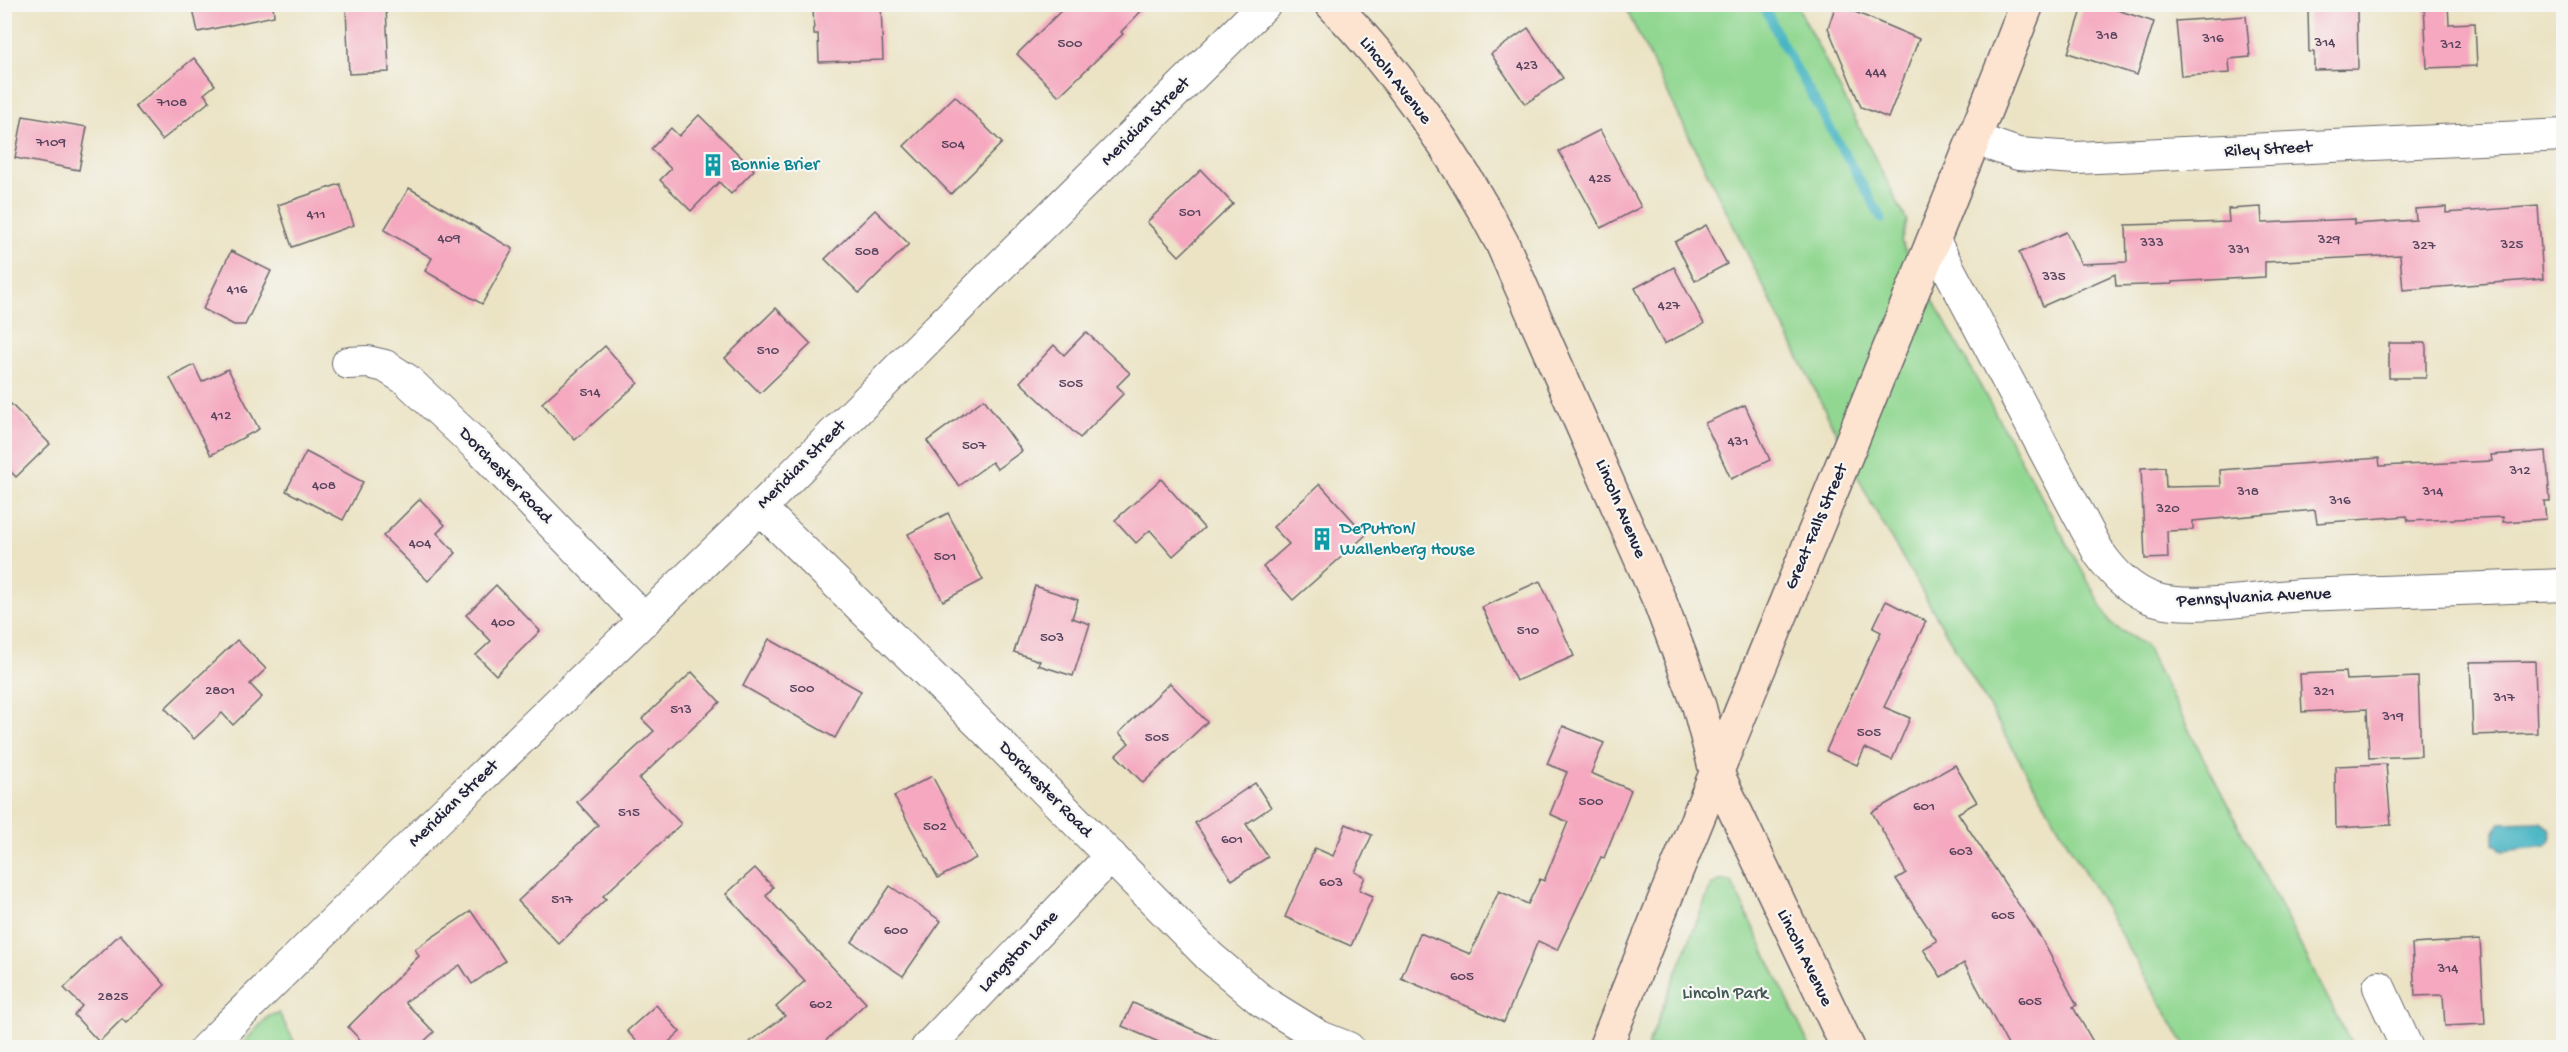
<svg xmlns="http://www.w3.org/2000/svg" width="2568" height="1052" viewBox="0 0 2568 1052" font-family="'Gochi Hand',sans-serif">
<style>
.green{fill:#91d791;stroke:#5a7c66;stroke-width:1.5}
.water{fill:#47b5c3;stroke:#346c7f;stroke-width:1.5}
.lines{fill:none;stroke-linecap:round;stroke-linejoin:round}
.stream{stroke:#47b5c3;stroke-width:9}
.building{fill:#f5a8bf}
.street-casing{stroke:#68666b;stroke-width:34}
.secondary-casing{stroke:#68666b;stroke-width:36}
.street{stroke:#fff;stroke-width:32}
.secondary{stroke:#fde4d1;stroke-width:33}
.labels{text-anchor:middle;dominant-baseline:central;stroke-width:4.5;stroke-linejoin:round;paint-order:stroke}
.number-label{font-size:15px;fill:#57445c}
.street-label{font-size:18px;fill:#22223b;stroke:#f6f6f2}
.culture-label{font-size:18px;fill:#0d838f;stroke:#f6f6f2;text-anchor:start}
.park-label{font-size:18px;fill:#435855;stroke:#f6f6f2}
</style>
<rect width="100%" height="100%" fill="#f6f6f2"/>
<filter id="ink" filterUnits="userSpaceOnUse"><feTurbulence type="fractalNoise" baseFrequency=".0167" numOctaves="2"/><feDisplacementMap in="SourceGraphic" scale="12" xChannelSelector="R" yChannelSelector="G"/><feConvolveMatrix kernelMatrix="1 2 1 2 8 2 1 2 1" color-interpolation-filters="sRGB"/></filter>
<filter id="wash" filterUnits="userSpaceOnUse"><feTurbulence type="fractalNoise" baseFrequency=".008" numOctaves="4" result="noise"/><feDisplacementMap in="SourceGraphic" scale="24" xChannelSelector="R" yChannelSelector="G"/><feGaussianBlur stdDeviation="1.35" result="paint"/><feColorMatrix in="noise" values="0 0 0 0 0 0 0 0 0 0 0 0 0 0 0 0 0 1.4 0 .05"/><feComposite in="paint" operator="in"/></filter>
<g filter="url(#wash)">
<rect width="100%" height="100%" fill="#ebe3c4"/>
<!-- green -->
<g class="green">
<polygon points="1624,5 1797,5 1907,221 1901,242 2112,625 2145,645 2353,1047 2186,1047 1872,505"/>
<polygon points="1719,881 1731,881 1810,1047 1647,1047 1711,886"/>
<polygon points="279,1013 297,1047 239,1047 269,1016"/>
</g>
<!-- water -->
<path class="water" d="M 2540,822 L 2550,828 C 2553,836 2552,840 2546,846 L 2503,851 L 2494,843 L 2494,832 L 2501,823 Z"/>
<g class="lines">
<!-- stream -->
<polyline class="stream" points="1763,4 1782,43 1882,219"/>
</g>
<g id="blocks">
<!-- building -->
<g class="building">
<polygon points="192,4 273,4 274,16 198,32"/>
<polygon points="1068,4 1148,4 1121,32 1123,34 1059,96 1017,54"/>
<polygon points="1836,4 1919,39 1888,118 1861,107 1828,28"/>
<polygon points="2084,4 2099,4 2154,22 2137,75 2068,53"/>
<polygon points="2424,4 2448,4 2449,24 2475,23 2477,66 2427,68"/>
<polygon points="881,5 883,60 819,62 818,34 814,34 813,7"/>
<polygon points="386,7 389,72 349,74 346,9"/>
<polygon points="2308,10 2357,10 2358,69 2314,70 2314,52 2309,52"/>
<polygon points="2246,16 2250,57 2229,59 2230,73 2181,76 2176,21"/>
<polygon points="1528,28 1563,78 1525,104 1491,54"/>
<polygon points="194,58 215,85 204,94 210,101 162,140 135,106"/>
<polygon points="955,96 1002,143 951,194 904,146"/>
<polygon points="699,115 754,170 731,194 719,182 691,211 660,180 671,169 651,149 671,128 679,136"/>
<polygon points="23,116 87,127 79,170 15,158"/>
<polygon points="1600,130 1641,207 1601,228 1559,151"/>
<polygon points="1201,170 1233,204 1179,256 1147,222"/>
<polygon points="340,184 354,225 292,247 278,205"/>
<polygon points="409,188 513,249 482,304 425,271 432,258 384,230"/>
<polygon points="2538,206 2543,279 2403,290 2400,255 2265,262 2265,277 2172,282 2172,284 2116,286 2115,274 2043,306 2019,253 2066,232 2081,264 2127,262 2126,225 2229,222 2228,209 2261,207 2262,223 2354,219 2354,224 2416,220 2415,209 2446,207 2446,213"/>
<polygon points="875,210 909,244 859,293 825,259"/>
<polygon points="1706,225 1727,264 1695,281 1675,242"/>
<polygon points="231,251 271,271 245,325 234,325 203,309"/>
<polygon points="1674,267 1704,324 1664,344 1635,288"/>
<polygon points="776,308 811,344 760,393 725,358"/>
<polygon points="1086,332 1130,373 1117,386 1124,393 1080,438 1020,382 1054,345 1064,355"/>
<rect x="2389" y="343" width="37" height="35"/>
<polygon points="605,346 638,383 575,440 542,403"/>
<polygon points="194,365 202,382 228,369 259,429 211,455 170,378"/>
<polygon points="4,397 50,444 16,477 4,465"/>
<polygon points="984,399 1022,451 997,469 992,462 959,486 927,441"/>
<polygon points="1745,405 1770,460 1731,479 1705,423"/>
<polygon points="2546,451 2550,501 2544,501 2546,519 2503,522 2503,517 2408,521 2407,516 2317,523 2315,510 2193,521 2193,530 2167,531 2168,558 2145,559 2141,468 2165,467 2166,487 2221,486 2220,470 2379,458 2380,466 2492,461 2491,455"/>
<polygon points="306,452 363,482 343,520 286,491"/>
<polygon points="1161,479 1204,528 1173,556 1150,530 1136,543 1115,520"/>
<polygon points="1320,484 1366,535 1293,600 1263,567 1289,544 1273,527"/>
<polygon points="420,499 445,525 437,533 456,553 428,581 383,536"/>
<polygon points="948,513 983,580 943,601 908,534"/>
<polygon points="1540,581 1574,656 1516,681 1482,607"/>
<polygon points="496,585 540,631 496,675 476,655 491,641 466,615"/>
<polygon points="1035,586 1078,600 1072,618 1090,624 1073,676 1038,665 1040,661 1014,652"/>
<polygon points="1886,601 1926,621 1884,707 1910,718 1892,760 1865,748 1857,765 1826,751 1881,632 1873,628"/>
<polygon points="769,639 861,691 835,738 743,686"/>
<polygon points="237,640 266,669 250,684 262,697 233,725 222,713 194,739 165,708"/>
<polygon points="2535,661 2537,733 2473,735 2470,662"/>
<polygon points="692,672 720,702 639,779 681,824 603,896 606,899 559,944 518,901 598,825 577,802 654,731 642,719"/>
<polygon points="2345,672 2346,680 2418,677 2421,756 2369,758 2367,709 2302,712 2300,674"/>
<polygon points="1170,683 1207,722 1143,783 1116,755 1129,743 1119,733"/>
<polygon points="1563,726 1604,743 1591,773 1631,790 1604,858 1601,857 1557,950 1538,941 1504,1022 1401,978 1420,933 1470,954 1499,891 1528,904 1540,879 1544,881 1568,822 1550,814 1567,772 1547,764"/>
<polygon points="2386,764 2391,825 2336,828 2335,766"/>
<polygon points="1955,765 1977,802 1958,813 2041,938 2077,1005 2073,1007 2096,1047 2009,1047 1964,963 1941,977 1923,949 1937,941 1896,879 1906,873 1872,812"/>
<polygon points="932,776 976,858 938,878 894,796"/>
<polygon points="1255,783 1271,807 1246,824 1268,857 1232,880 1195,823"/>
<polygon points="1346,824 1372,835 1355,872 1365,877 1359,890 1373,896 1351,946 1285,917 1315,848 1333,856"/>
<polygon points="755,868 773,887 766,896 866,1003 819,1047 743,1047 785,1016 776,1007 805,981 726,894"/>
<polygon points="890,886 941,921 903,976 852,942"/>
<polygon points="471,911 505,961 472,984 460,965 405,1002 434,1032 418,1047 367,1047 348,1027 419,956 415,949"/>
<polygon points="120,934 165,985 126,1023 122,1019 99,1042 74,1015 82,1006 64,988"/>
<polygon points="2480,940 2485,1024 2445,1026 2443,995 2415,996 2412,944"/>
<polygon points="1133,1003 1232,1047 1170,1047 1122,1026"/>
<polygon points="656,1005 680,1032 663,1047 642,1047 627,1031"/>
</g>
</g>
</g>
<g filter="url(#ink)">
<use href="#blocks" fill-opacity="0" stroke="#68666b" stroke-width="1.5"/>
<g class="lines">
<!-- street casing -->
<g class="street-casing">
<g id="street">
<polyline points="1975,139 2018,154 2076,158 2564,135"/>
<path d="M 1934,241 L 2099,553 C 2113,573 2130,591 2154,599 C 2190,611 2263,597 2303,595 C 2390,591 2477,589 2564,585"/>
<polyline points="348,363 368,362 385,366 407,380 478,447 645,620"/>
<polyline points="760,508 982,726 1210,957 1262,1001 1320,1037 1348,1048"/>
<polyline points="2379,987 2407,1048"/>
<polyline points="206,1048 441,816 760,508 985,281 1265,4"/>
<polyline points="927,1048 1111,856"/>
</g>
</g>
<!-- secondary casing -->
<g class="secondary-casing">
<g id="secondary">
<path d="M 1332,4 C 1400,74 1457,157 1502,243 L 1660,602 L 1699,706 L 1716,771 L 1848,1048"/>
<path d="M 1605,1048 C 1744,699 1891,354 2027,4"/>
</g>
</g>
<!-- street -->
<use href="#street" class="street"/>
<!-- secondary -->
<use href="#secondary" class="secondary"/>
</g>
</g>
<!-- icons -->
<defs>
<g id="building-bare" transform="scale(1.8)"><path d="M-4-6H4V6H1V3H-1V6H-4ZM-2.5-4.3h1.7v1.8h-1.7ZM.8-4.3h1.7v1.8H.8ZM-2.5-1h1.7V.8h-1.7ZM.8-1h1.7V.8H.8Z" fill="#0f9aa8" stroke="#f6f6f2" stroke-width="2.5" paint-order="stroke"/></g>
</defs>
<g fill-rule="evenodd">
<use href="#building-bare" x="713" y="165"/>
<use href="#building-bare" x="1322" y="539"/>
</g>
<g class="labels">
<!-- number labels -->
<g class="number-label">
<text x="2107" y="36">318</text>
<text x="2213" y="39">316</text>
<text x="2325" y="43">314</text>
<text x="1070" y="44">500</text>
<text x="2451" y="45">312</text>
<text x="1527" y="66">423</text>
<text x="1876" y="73">444</text>
<text x="172" y="103">7108</text>
<text x="51" y="143">7109</text>
<text x="953" y="145">504</text>
<text x="1600" y="179">425</text>
<text x="1190" y="213">501</text>
<text x="316" y="215">411</text>
<text x="449" y="239">409</text>
<text x="2329" y="240">329</text>
<text x="2152" y="243">333</text>
<text x="2512" y="245">325</text>
<text x="2424" y="246">327</text>
<text x="2239" y="250">331</text>
<text x="867" y="252">508</text>
<text x="2054" y="277">335</text>
<text x="237" y="290">416</text>
<text x="1669" y="306">427</text>
<text x="768" y="351">510</text>
<text x="1071" y="384">505</text>
<text x="590" y="393">514</text>
<text x="221" y="416">412</text>
<text x="1738" y="442">431</text>
<text x="974" y="446">507</text>
<text x="2520" y="471">312</text>
<text x="324" y="486">408</text>
<text x="2248" y="492">318</text>
<text x="2433" y="492">314</text>
<text x="2340" y="501">316</text>
<text x="2168" y="509">320</text>
<text x="420" y="544">404</text>
<text x="945" y="557">501</text>
<text x="503" y="623">400</text>
<text x="1528" y="631">510</text>
<text x="1052" y="638">503</text>
<text x="802" y="689">500</text>
<text x="220" y="691">2801</text>
<text x="2324" y="692">321</text>
<text x="2504" y="698">317</text>
<text x="681" y="710">513</text>
<text x="2393" y="717">319</text>
<text x="1869" y="733">505</text>
<text x="1157" y="738">505</text>
<text x="1591" y="802">500</text>
<text x="1924" y="807">601</text>
<text x="629" y="813">515</text>
<text x="935" y="827">502</text>
<text x="1232" y="840">601</text>
<text x="1961" y="852">603</text>
<text x="1331" y="883">603</text>
<text x="562" y="900">517</text>
<text x="2003" y="916">605</text>
<text x="896" y="931">600</text>
<text x="2448" y="969">314</text>
<text x="1462" y="977">605</text>
<text x="113" y="997">2825</text>
<text x="2030" y="1002">605</text>
<text x="821" y="1005">602</text>
</g>
<!-- street labels -->
<g class="street-label">
<text transform="translate(1395 81) rotate(52)">Lincoln Avenue</text>
<text transform="translate(1146 122) rotate(-45)">Meridian Street</text>
<text transform="translate(2268 150) rotate(-3)">Riley Street</text>
<text transform="translate(802 465) rotate(-45)">Meridian Street</text>
<text transform="translate(505 476) rotate(46)">Dorchester Road</text>
<text transform="translate(1620 509) rotate(67)">Lincoln Avenue</text>
<text transform="translate(1817 527) rotate(-67)">Great Falls Street</text>
<text transform="translate(2254 598) rotate(-3)">Pennsylvania Avenue</text>
<text transform="translate(1045 790) rotate(46)">Dorchester Road</text>
<text transform="translate(454 804) rotate(-44)">Meridian Street</text>
<text transform="translate(1019 952) rotate(-46)">Langston Lane</text>
<text transform="translate(1804 958) rotate(64)">Lincoln Avenue</text>
</g>
<!-- culture labels -->
<g class="culture-label">
<text x="731" y="165">Bonnie Brier</text>
<text x="1340" y="529">DePutron/<tspan x="1340" dy="21">Wallenberg House</tspan></text>
</g>
<!-- park labels -->
<g class="park-label">
<text x="1725" y="994">Lincoln Park</text>
</g>
</g>
<!-- margin -->
<rect width="2568" height="1052" fill="none" stroke="#f6f6f2" stroke-width="24"/>
</svg>
